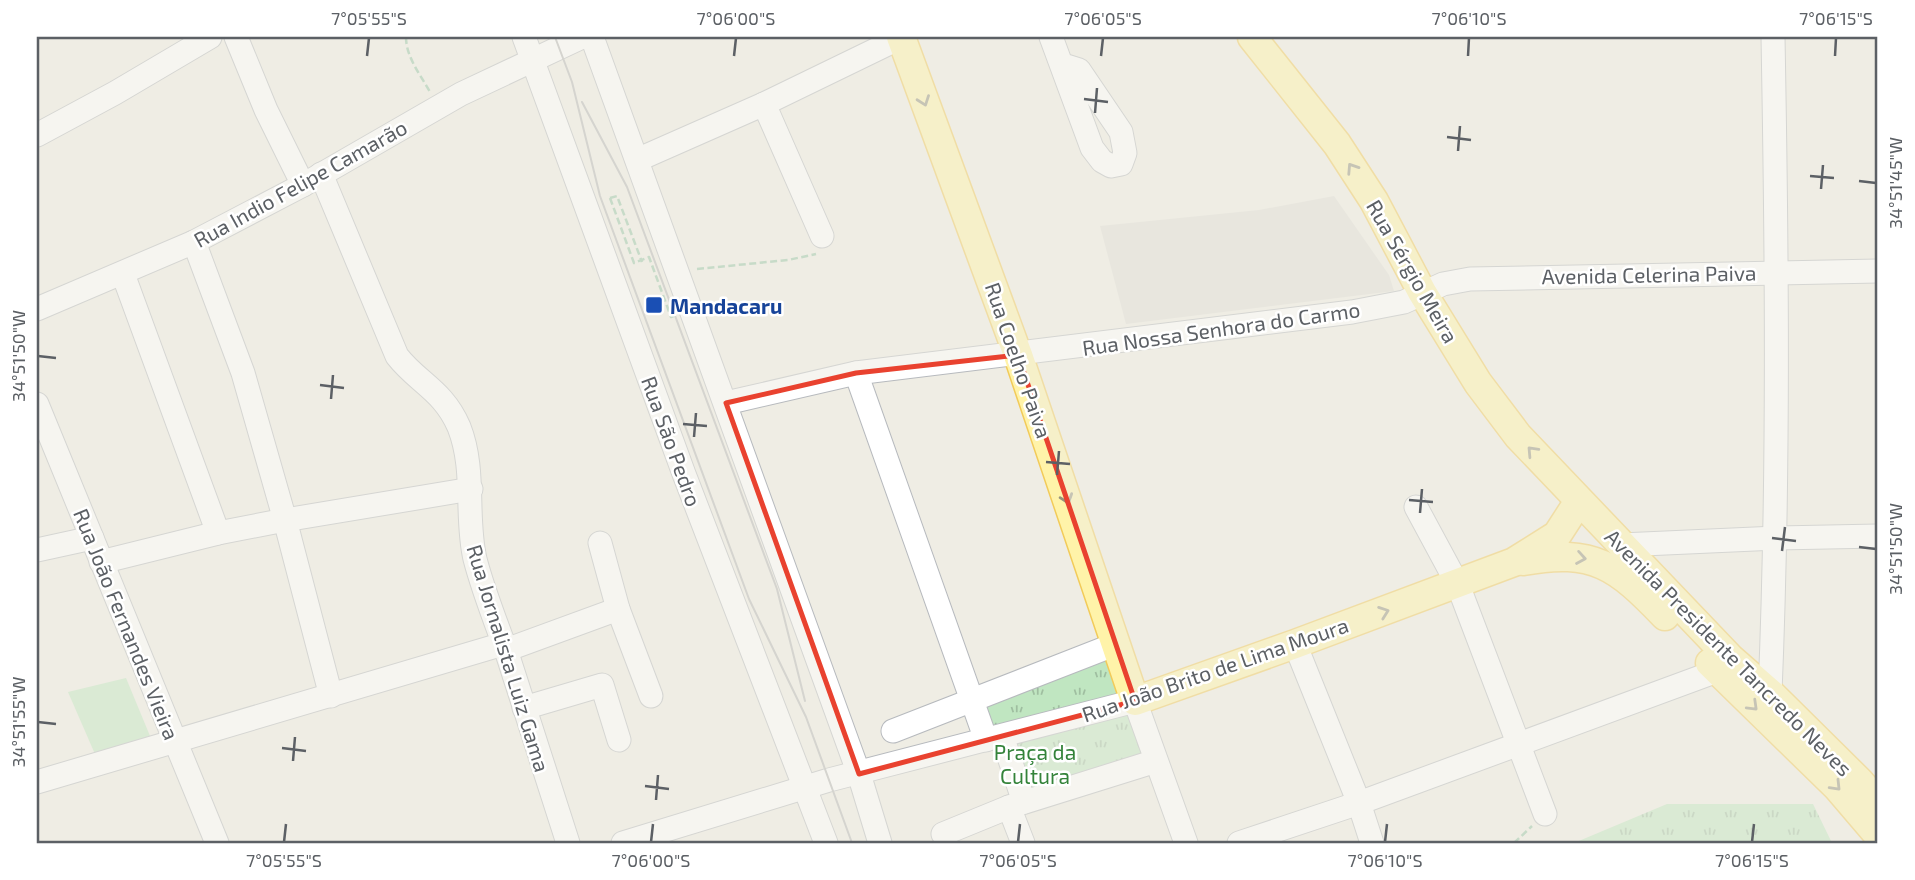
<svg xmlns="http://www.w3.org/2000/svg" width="1915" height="880" viewBox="0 0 1915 880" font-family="'Exo 2',sans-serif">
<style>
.industrial{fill:#e0ded8}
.grass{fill:url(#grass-tufts)}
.pitch{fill:#c0e6c1}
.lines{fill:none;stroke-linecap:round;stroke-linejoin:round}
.minor-casing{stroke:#b7babe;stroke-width:25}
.major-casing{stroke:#f2cb5a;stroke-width:31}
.path{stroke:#98c5a7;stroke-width:2.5;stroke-dasharray:7 3.5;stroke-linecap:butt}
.minor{stroke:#fff;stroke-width:23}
.major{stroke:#fff3a9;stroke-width:28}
.tram{stroke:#b5b6b6;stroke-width:2}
.path-bridge{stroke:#98c5a7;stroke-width:2.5;stroke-dasharray:7 3.5;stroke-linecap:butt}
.oneway{stroke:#95937d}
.marked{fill:none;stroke:#e9422f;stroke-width:5;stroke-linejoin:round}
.ticks{fill:none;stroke:#5c6065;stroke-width:2.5}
.transit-dot{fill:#1a4fb4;stroke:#fff;stroke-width:2.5}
.labels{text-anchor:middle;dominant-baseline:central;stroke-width:5;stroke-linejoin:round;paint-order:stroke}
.street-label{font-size:21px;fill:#5c6065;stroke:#fff}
.transit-label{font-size:21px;font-weight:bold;fill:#164399;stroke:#fff;text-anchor:start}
.park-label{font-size:21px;fill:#34833a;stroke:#fff}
.neatline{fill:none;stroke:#5c6065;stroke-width:2.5}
.ticks-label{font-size:18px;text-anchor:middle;fill:#5c6065}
</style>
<defs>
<pattern id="grass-tufts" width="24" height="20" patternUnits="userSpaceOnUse" patternTransform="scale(1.75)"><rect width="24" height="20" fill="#c0e6c1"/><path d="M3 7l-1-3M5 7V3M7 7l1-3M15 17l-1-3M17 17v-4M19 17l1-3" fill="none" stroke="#9fbea0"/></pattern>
</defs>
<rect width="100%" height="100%" fill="#efede4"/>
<!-- industrial -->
<polygon class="industrial" points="1334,196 1389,275 1394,291 1126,324 1100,226 1259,210"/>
<!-- grass -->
<g class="grass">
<polygon points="1113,651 1124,694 991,734 981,699"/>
<polygon points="1130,710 1147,754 1018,797 1002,746"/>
<polygon points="1667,804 1813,804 1832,843 1574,843"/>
</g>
<!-- pitch -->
<polygon class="pitch" points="126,678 150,736 95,754 68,692"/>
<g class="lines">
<!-- minor casing -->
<g class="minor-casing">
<g id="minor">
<polyline points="236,37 266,110 303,185"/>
<polyline points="524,37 684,474 826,843"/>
<polyline points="592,37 859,774 880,843"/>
<polyline points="1051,37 1092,148 1102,161 1111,166 1121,164 1125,153 1121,132 1079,70 1063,65"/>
<polyline points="764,104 822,236"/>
<polyline points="37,135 115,93 210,37"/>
<polyline points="637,160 764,104 902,37"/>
<path d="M 321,174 L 397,356 C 418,383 443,390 459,427 C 476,470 465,516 475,559 C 483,590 495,620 506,650 C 527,714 547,779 568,843"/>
<polyline points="194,242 243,373 285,520 331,696"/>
<polyline points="123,274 218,533"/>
<polyline points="37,309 194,242 303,185 461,94 582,37"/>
<polyline points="856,373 986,740"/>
<polyline points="726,403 856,373 1352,312 1404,302 1443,284 1470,279 1878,271"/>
<polyline points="37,404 217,843"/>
<polyline points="1416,507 1458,585 1545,814"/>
<polyline points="600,543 618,609 651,696"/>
<polyline points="1621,545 1777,538 1878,536"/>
<polyline points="37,550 92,538"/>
<polyline points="101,562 218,533 285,520 471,489"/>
<polyline points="1295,644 1359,803 1372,843"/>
<polyline points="506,650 618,609"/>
<path d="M 1770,693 C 1779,474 1777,255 1773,37"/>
<polyline points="524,708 602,685 619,740"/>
<polyline points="893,731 1116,644"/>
<polyline points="1002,736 1024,802"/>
<polyline points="37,782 503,644"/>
<polyline points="1009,807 1023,843"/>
<polyline points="943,834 1009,807 1156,761"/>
<polyline points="623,843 829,780 1135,701 1186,843"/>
<polyline points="1239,843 1359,803 1717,671"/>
</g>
</g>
<!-- major casing -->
<g class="major-casing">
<g id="major">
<polyline points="901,37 1018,355 1135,701 1295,644 1514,562 1557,535 1579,501"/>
<polyline points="1252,37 1337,144 1374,201 1422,292 1478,383 1518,436 1730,658 1770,693 1859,781 1878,803"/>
<path d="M 1523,561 C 1594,548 1617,566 1665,616"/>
<polyline points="1710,663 1837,787 1878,835"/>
</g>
</g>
<!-- path -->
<g class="path">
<path d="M 406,37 C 406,57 420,74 430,92"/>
<polyline points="610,198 617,196 642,262"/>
<polyline points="697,269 788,260 816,254"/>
<polyline points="1514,843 1532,826"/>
</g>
<!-- minor -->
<use href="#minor" class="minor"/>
<!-- major -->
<use href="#major" class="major"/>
<!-- tram -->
<g class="tram">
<polyline points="555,37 572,82 600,196 749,599 806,717 852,843"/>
<polyline points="582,102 627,187 777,589 805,701"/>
</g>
<!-- path-bridge -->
<polyline class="path-bridge" points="610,198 634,263 649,257 671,317 679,314"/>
</g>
<!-- one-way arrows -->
<defs><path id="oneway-chevron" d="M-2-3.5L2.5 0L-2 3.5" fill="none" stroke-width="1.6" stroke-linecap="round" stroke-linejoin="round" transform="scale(1.75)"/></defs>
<g class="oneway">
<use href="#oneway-chevron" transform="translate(924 101) rotate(70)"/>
<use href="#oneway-chevron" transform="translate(1352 168) rotate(-123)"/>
<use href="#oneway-chevron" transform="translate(1532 451) rotate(-133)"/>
<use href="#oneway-chevron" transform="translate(1067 499) rotate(71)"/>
<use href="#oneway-chevron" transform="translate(1581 558) rotate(10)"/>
<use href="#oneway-chevron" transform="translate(1384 612) rotate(-20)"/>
<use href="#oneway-chevron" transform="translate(1753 706) rotate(44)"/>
<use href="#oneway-chevron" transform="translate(1836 786) rotate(46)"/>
</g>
<!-- marked area -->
<path d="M0 0H1915V880H0ZM 1018,355 L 1135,701 L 859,774 L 726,403 L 856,373 Z" fill="#efede4" fill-opacity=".55" fill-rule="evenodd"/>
<path class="marked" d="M 1018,355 L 1135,701 L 859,774 L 726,403 L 856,373 Z"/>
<!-- ticks -->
<path class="ticks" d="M 367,56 L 369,38M 734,56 L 736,38M 1101,56 L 1103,38M 1468,56 L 1469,38M 1835,56 L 1836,38M 1084,99 L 1108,102M 1095,113 L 1097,88M 1447,137 L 1471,140M 1458,151 L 1460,126M 1810,176 L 1834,178M 1859,181 L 1876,183M 1821,189 L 1823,165M 38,356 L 56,358M 320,385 L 344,388M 331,399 L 333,375M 683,424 L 707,426M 694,437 L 696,413M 1046,462 L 1070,464M 1057,475 L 1059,451M 1409,500 L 1433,502M 1420,513 L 1422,489M 1772,538 L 1796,541M 1859,547 L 1876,549M 1782,551 L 1785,527M 38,722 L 56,724M 282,748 L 306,751M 293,761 L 295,737M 645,786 L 669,789M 656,800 L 658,775M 284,842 L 286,824M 651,842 L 653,824M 1018,842 L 1020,824M 1385,842 L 1387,824M 1752,842 L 1754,824"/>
<!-- markers -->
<rect class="transit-dot" x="645" y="296" width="18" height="18" rx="3.5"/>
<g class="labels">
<!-- street labels -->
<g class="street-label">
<text transform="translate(300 183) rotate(-29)">Rua Indio Felipe Camarão</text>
<text transform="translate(1413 271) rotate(60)">Rua Sérgio Meira</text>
<text transform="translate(1649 274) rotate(-1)">Avenida Celerina Paiva</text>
<text transform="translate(1221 328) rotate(-8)">Rua Nossa Senhora do Carmo</text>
<text transform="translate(1019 360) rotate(71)">Rua Coelho Paiva</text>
<text transform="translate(672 441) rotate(70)">Rua São Pedro</text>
<text transform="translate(127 624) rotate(68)">Rua João Fernandes Vieira</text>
<text transform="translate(1729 652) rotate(45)">Avenida Presidente Tancredo Neves</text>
<text transform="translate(509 658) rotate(73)">Rua Jornalista Luiz Gama</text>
<text transform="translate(1215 669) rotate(-19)">Rua João Brito de Lima Moura</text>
</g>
<!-- transit labels -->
<g class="transit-label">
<text x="670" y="305">Mandacaru</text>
</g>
<!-- park labels -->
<g class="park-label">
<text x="1035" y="751">Praça da<tspan x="1035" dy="24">Cultura</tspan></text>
</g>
</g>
<!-- border -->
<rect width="1915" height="880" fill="none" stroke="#ffffff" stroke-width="77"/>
<rect x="38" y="38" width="1838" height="804" class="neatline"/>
<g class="ticks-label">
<text x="369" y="25">7°05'55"S</text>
<text x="736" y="25">7°06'00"S</text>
<text x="1103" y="25">7°06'05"S</text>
<text x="1469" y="25">7°06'10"S</text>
<text x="1836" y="25">7°06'15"S</text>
<text transform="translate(1896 183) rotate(-90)" y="6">34°51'45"W</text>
<text transform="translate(19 356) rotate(-90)" y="6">34°51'50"W</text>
<text transform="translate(1896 549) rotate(-90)" y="6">34°51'50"W</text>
<text transform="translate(19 722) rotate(-90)" y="6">34°51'55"W</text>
<text x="284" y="867">7°05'55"S</text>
<text x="651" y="867">7°06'00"S</text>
<text x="1018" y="867">7°06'05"S</text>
<text x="1385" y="867">7°06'10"S</text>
<text x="1752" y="867">7°06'15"S</text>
</g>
</svg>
